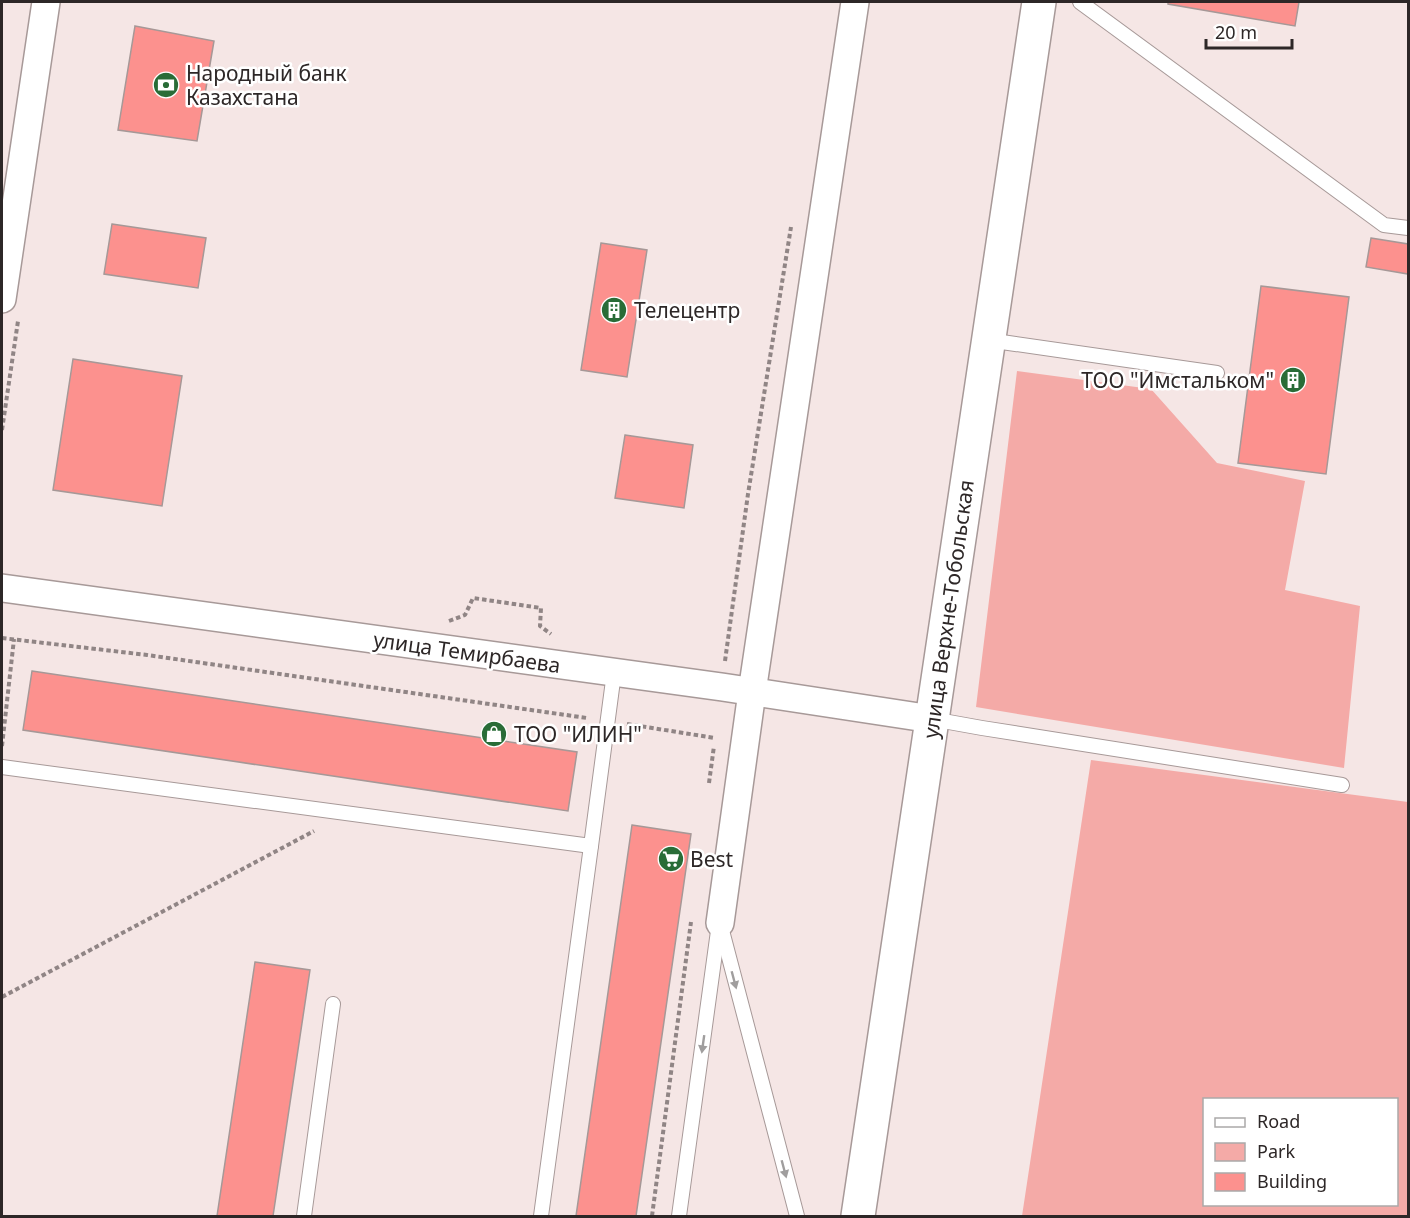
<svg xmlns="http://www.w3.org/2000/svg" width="1410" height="1218" viewBox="0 0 1410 1218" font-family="'Noto Sans',sans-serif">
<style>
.green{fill:#f4aaa7;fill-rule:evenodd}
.building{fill:#fc918e;stroke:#a69897;stroke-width:1.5}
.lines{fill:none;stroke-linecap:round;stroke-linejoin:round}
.service-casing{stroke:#a79998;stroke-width:16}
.minor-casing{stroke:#a79998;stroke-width:30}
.tertiary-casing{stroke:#a79998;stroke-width:36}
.path{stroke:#908585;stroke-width:4;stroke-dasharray:4.5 3;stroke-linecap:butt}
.service{stroke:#fff;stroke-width:14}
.minor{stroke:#fff;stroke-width:27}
.tertiary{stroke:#fff;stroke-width:33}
.oneway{fill:#a09e9e}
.labels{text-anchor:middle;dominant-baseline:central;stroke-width:5;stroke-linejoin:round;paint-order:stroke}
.poi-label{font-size:21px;fill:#2d2727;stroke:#fff;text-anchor:start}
.street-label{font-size:21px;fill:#2d2727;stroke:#fff}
</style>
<rect width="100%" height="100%" fill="#f5e6e5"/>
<!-- green -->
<g class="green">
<polygon points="1017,371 1151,389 1217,463 1305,481 1285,590 1360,606 1344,768 976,707"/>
<path d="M 1091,760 L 1408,802 L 1408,1216 L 1022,1216 ZM 1204,1100 L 1396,1100 L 1396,1204 L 1204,1204 Z"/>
</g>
<!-- building -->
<g class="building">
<polygon points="1168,2 1299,2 1295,26 1168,4"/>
<polygon points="135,26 214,41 197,141 118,130"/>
<polygon points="112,224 206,238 198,288 104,274"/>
<polygon points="1371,238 1408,244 1408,274 1366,267"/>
<polygon points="601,243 647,250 627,377 581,370"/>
<polygon points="1261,286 1349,297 1326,474 1238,463"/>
<polygon points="73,359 182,376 162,506 53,490"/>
<polygon points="625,435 693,445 684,508 615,498"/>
<polygon points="32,671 577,752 568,811 23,730"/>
<polygon points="632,825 691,834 636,1216 576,1216"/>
<polygon points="255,962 310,970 273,1216 217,1216"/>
</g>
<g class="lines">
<!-- service casing -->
<g class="service-casing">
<g id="service">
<polyline points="1080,2 1384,225 1408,228"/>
<polyline points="988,340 1217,373"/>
<polyline points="932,719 982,728 1342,785"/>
<polyline points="2,767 591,846 614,673"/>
<polyline points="720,923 797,1216"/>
<polyline points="304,1216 333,1004"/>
<polyline points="541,1216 591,846"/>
<polyline points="679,1216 718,931"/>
</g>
</g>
<!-- minor casing -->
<g class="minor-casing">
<g id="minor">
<polyline points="2,299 46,2"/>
<polyline points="2,588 722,687 932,719"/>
<polyline points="720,923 752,692 855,2"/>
</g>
</g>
<!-- tertiary casing -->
<g class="tertiary-casing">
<polyline id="tertiary" points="858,1216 1039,2"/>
</g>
<!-- path -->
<g class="path">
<polyline points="2,430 18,321"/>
<polyline points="449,621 465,615 473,598 541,608 540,626 551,634"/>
<polyline points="2,638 147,655 587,718"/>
<polyline points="725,661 748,494 791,227"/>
<polyline points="627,724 715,738"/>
<polyline points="2,746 14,639"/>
<polyline points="709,783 714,746"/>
<polyline points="2,997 314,831"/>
<polyline points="652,1216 691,922"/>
</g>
<!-- service -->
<use href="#service" class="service"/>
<!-- minor -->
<use href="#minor" class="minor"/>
<!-- tertiary -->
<use href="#tertiary" class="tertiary"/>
</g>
<!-- one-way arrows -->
<defs><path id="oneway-solid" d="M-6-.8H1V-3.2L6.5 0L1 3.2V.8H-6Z" transform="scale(1.5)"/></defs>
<g class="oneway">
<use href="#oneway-solid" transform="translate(734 980) rotate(75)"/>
<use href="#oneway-solid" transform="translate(703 1044) rotate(98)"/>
<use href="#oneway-solid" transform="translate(784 1169) rotate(75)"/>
</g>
<!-- icons -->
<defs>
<g id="bank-disc" transform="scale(1.35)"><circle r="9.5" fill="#296c37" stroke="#fff"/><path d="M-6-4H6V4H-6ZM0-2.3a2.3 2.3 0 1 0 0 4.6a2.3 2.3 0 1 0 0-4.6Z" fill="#fff"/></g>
<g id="building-disc" transform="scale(1.35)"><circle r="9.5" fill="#296c37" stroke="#fff"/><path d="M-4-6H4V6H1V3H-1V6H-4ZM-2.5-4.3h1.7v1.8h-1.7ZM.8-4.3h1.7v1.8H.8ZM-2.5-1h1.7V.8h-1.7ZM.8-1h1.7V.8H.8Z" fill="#fff"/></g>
<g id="shop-disc" transform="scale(1.35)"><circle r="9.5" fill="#296c37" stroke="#fff"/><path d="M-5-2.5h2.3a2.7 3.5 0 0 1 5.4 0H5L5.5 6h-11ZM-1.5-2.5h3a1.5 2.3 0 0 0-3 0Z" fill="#fff"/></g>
<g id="supermarket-disc" transform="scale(1.35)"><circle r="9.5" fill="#296c37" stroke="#fff"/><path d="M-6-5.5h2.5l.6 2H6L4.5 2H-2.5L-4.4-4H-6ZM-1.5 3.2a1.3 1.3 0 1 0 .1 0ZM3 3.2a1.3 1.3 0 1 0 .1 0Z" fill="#fff"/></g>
</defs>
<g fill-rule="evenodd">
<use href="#bank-disc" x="166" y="85"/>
<use href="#building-disc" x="614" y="310"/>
<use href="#building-disc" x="1293" y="380"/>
<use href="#shop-disc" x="494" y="734"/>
<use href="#supermarket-disc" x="671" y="859"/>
</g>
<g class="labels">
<!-- poi labels -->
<g class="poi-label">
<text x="186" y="73">Народный банк<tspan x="186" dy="24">Казахстана</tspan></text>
<text x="634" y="310">Телецентр</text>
<text x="1274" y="380" text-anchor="end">ТОО "Имстальком"</text>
<text x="514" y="734">ТОО "ИЛИН"</text>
<text x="690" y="859">Best</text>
</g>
<!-- street labels -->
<g class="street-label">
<text transform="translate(948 609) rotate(-82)">улица Верхне-Тобольская</text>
<text transform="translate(467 652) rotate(8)">улица Темирбаева</text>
</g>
</g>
<!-- border -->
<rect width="1410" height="1218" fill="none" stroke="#2d2727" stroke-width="6"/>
<!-- legend -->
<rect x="1203" y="1098" width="195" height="108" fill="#ffffff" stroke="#aba9a9" stroke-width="1.5"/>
<rect x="1215" y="1118" width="30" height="9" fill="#ffffff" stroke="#aba9a9" stroke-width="1.5"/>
<text x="1257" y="1128" font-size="18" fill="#2d2727">Road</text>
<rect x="1215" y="1143" width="30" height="18" fill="#f4aaa7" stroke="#aba9a9" stroke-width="1.5"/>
<text x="1257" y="1158" font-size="18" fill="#2d2727">Park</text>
<rect x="1215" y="1173" width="30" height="18" fill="#fc918e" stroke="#aba9a9" stroke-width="1.5"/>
<text x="1257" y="1188" font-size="18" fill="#2d2727">Building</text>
<!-- scale -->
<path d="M1206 39v9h86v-9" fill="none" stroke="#2d2727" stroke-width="3"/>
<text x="1215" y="39" font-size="18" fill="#2d2727" stroke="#ffffff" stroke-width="4.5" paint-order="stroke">20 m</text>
</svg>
